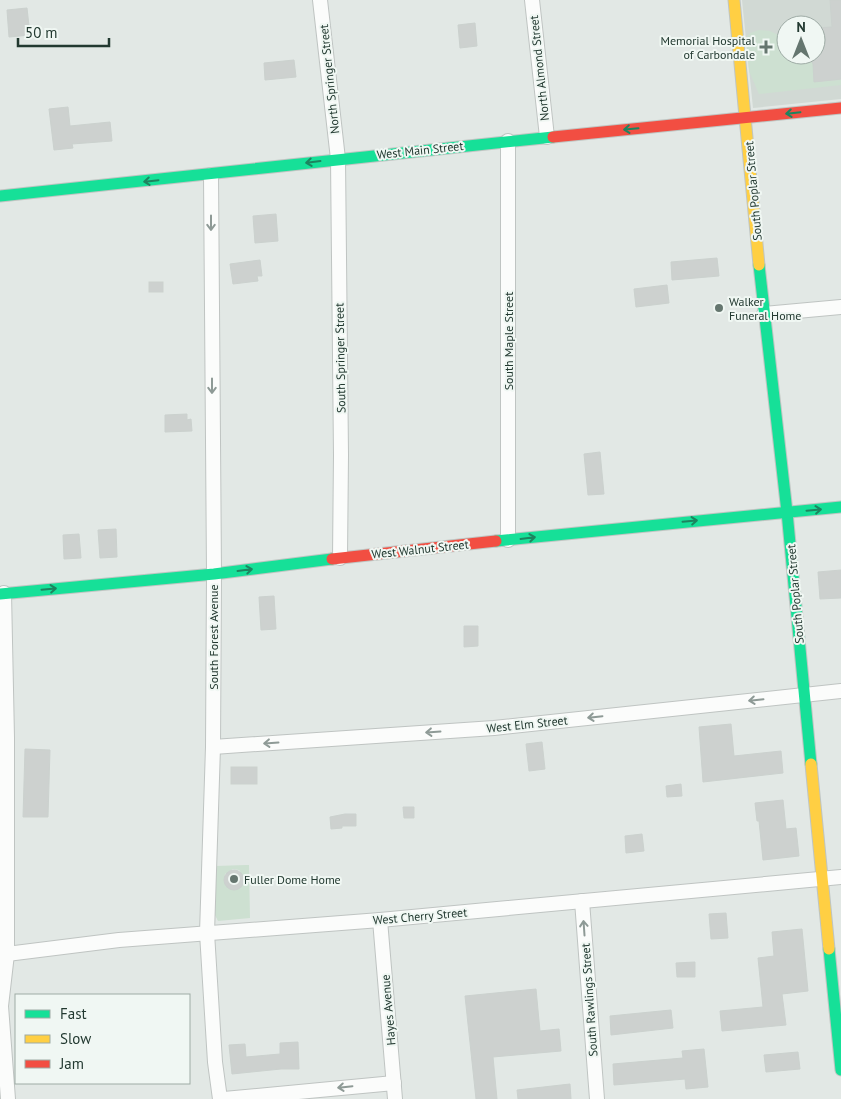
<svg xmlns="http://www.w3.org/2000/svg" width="841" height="1099" viewBox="0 0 841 1099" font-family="'PT Sans',sans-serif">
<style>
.built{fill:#d1d9d4;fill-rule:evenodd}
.green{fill:#cde0d1;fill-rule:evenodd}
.building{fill:#cdd1cf;stroke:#cbd1ce}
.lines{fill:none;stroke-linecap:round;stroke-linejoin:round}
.street-casing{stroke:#bfc4c2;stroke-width:16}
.fast-casing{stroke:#bfc5c2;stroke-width:13}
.slow-casing{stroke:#bfc5c2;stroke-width:13}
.jam-casing{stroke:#bfc5c2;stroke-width:13}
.street{stroke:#fbfcfb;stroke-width:14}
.fast{stroke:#16e098;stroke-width:11}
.slow{stroke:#ffcf43;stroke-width:11}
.jam{stroke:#f24e42;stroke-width:11}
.oneway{stroke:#1d845f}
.oneway2{stroke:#8e9a96}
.poi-dot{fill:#65766f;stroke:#f0f7f3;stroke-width:2}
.labels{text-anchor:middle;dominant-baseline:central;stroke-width:4;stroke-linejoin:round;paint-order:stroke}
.poi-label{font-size:12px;fill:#223930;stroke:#f0f7f3;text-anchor:start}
.street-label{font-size:12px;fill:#223930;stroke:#f0f7f3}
</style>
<rect width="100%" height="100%" fill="#e2e8e5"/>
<!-- built -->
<path class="built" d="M 742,0 L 841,0 L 841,99 L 753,108 ZM 786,25 L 816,25 L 816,55 L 786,55 Z"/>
<!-- green -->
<g class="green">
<polygon points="759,30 770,31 780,36 782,32 786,33 786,55 814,55 816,82 841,80 841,85 759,94 749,71 746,38 750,33"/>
<path d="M 246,865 L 249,865 L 250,918 L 218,921 L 215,915 L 215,866 ZM 233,869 L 239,870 L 244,877 L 243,884 L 236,890 L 227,887 L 224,882 L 225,874 Z"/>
</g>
<!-- building -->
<g class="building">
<polygon points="830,0 841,0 841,79 814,82 813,64 808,55 816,55 816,28 832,27"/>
<polygon points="27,8 30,35 9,37 7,10"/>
<polygon points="475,23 477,46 460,48 458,25"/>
<polygon points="294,60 296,77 265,80 264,63"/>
<polygon points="68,107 70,126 110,122 112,141 72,144 73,148 54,150 49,109"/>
<polygon points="276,214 278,241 255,243 253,216"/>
<polygon points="717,258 719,276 672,280 671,262"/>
<polygon points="260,260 262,276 257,276 258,281 233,284 230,264"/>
<rect x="149" y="282" width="14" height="10"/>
<polygon points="667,285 669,303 636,307 634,289"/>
<polygon points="187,414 187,420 191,419 192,431 165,432 165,415"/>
<polygon points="600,452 604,494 588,495 584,454"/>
<polygon points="116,529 117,557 100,558 98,530"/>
<polygon points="79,534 81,558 64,559 63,535"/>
<polygon points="841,570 841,598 820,599 818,572"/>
<polygon points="274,596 276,629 261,630 259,597"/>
<polygon points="464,626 478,626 478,646 464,647"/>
<polygon points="731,724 734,756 781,751 783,773 703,782 699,727"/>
<polygon points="542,742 545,769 529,771 526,744"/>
<polygon points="25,749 50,750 48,817 23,817"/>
<rect x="231" y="767" width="26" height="17"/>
<polygon points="681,784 682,796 667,797 666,786"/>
<polygon points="783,800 786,829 796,828 799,856 763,860 759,821 757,821 755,803"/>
<polygon points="403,807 414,807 414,818 404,818"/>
<polygon points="345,814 356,814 356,826 342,826 342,828 331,829 330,817"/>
<polygon points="642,834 644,851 626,853 625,836"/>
<circle cx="234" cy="880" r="10"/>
<polygon points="726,913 728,938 711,939 709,914"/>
<polygon points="802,929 808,991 782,994 786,1025 722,1031 720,1011 763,1007 758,958 774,956 772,932"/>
<polygon points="695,962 695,977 677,977 676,963"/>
<polygon points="536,989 540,1031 559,1029 561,1051 493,1057 497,1099 476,1099 465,996"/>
<polygon points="671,1010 673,1028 611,1035 610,1016"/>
<polygon points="298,1042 299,1069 281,1069 232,1074 229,1045 245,1044 246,1057 280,1054 280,1043"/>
<polygon points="704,1049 708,1087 686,1089 685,1079 614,1085 613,1064 683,1058 682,1051"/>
<polygon points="798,1052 800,1069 766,1072 764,1055"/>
<polygon points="570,1084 571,1099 518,1099 517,1090"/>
</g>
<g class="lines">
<!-- street casing -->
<g class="street-casing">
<g id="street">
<polyline points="320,0 338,159 341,455 340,558"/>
<polyline points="532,0 547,137"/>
<polyline points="508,141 508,540"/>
<polyline points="211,175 214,574 213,747 207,933 215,1062 220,1099"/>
<polyline points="764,314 841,307"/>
<polyline points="4,593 7,738 7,954 1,1006 8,1099"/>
<polyline points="213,747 494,728 841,691"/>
<polyline points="582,901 597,1099"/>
<polyline points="380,920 395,1099"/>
<polyline points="0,956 7,954 119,940 380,920 841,877"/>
<polyline points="224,1099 394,1083"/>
</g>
</g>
<!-- fast casing -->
<g class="fast-casing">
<g id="fast">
<path d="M 0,196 C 184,178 368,156 553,137"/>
<polyline points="759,265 787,512 811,764"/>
<polyline points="496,541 841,507"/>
<polyline points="0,594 214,574 332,559"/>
<polyline points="829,949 841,1070"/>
</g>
</g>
<!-- slow casing -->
<g class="slow-casing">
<g id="slow">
<polyline points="734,0 759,265"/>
<polyline points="811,764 829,949"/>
</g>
</g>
<!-- jam casing -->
<g class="jam-casing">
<g id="jam">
<polyline points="553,137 841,108"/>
<polyline points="332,559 496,541"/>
</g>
</g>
<!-- street -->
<use href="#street" class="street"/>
<!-- fast -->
<use href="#fast" class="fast"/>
<!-- slow -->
<use href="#slow" class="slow"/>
<!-- jam -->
<use href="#jam" class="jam"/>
</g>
<!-- one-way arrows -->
<defs><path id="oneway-shaft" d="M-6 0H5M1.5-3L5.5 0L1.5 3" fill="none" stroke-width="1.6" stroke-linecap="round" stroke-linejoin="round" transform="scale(1.25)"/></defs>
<g class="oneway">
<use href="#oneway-shaft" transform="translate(793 113) rotate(174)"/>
<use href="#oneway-shaft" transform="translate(631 129) rotate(175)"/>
<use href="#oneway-shaft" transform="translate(313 162) rotate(173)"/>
<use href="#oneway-shaft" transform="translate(151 181) rotate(174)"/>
<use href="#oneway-shaft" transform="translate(814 510) rotate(-5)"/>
<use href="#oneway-shaft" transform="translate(690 521) rotate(-5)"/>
<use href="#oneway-shaft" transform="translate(528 538) rotate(-7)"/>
<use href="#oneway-shaft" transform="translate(245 570) rotate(-7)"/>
<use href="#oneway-shaft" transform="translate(49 589) rotate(-5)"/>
</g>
<g class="oneway2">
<use href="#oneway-shaft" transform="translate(211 223) rotate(90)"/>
<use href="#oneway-shaft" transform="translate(212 386) rotate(90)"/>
<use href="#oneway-shaft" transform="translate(756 700) rotate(174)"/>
<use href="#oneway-shaft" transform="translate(595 717) rotate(174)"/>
<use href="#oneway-shaft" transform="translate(433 732) rotate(176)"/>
<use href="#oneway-shaft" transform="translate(271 743) rotate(176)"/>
<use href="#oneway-shaft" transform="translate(584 928) rotate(-94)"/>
<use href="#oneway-shaft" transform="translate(345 1087) rotate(174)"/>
</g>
<!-- markers -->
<g class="poi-dot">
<path d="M763.5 39.5h5v5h5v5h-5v5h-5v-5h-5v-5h5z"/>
<circle cx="719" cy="308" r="5"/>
<circle cx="234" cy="879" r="5"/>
</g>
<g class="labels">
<!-- poi labels -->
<g class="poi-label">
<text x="755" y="40" text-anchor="end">Memorial Hospital<tspan x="755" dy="14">of Carbondale</tspan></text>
<text x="729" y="301">Walker<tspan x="729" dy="14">Funeral Home</tspan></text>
<text x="244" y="879">Fuller Dome Home</text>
</g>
<!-- street labels -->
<g class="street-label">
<text transform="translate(539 68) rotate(-96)">North Almond Street</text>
<text transform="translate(329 79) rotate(-96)">North Springer Street</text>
<text transform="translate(420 150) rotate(-6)">West Main Street</text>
<text transform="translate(753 191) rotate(-95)">South Poplar Street</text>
<text transform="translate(508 341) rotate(-90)">South Maple Street</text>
<text transform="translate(340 358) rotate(-91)">South Springer Street</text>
<text transform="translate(420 549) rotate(-6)">West Walnut Street</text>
<text transform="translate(795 594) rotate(-95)">South Poplar Street</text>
<text transform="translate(213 637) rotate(-90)">South Forest Avenue</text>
<text transform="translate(527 724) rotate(-6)">West Elm Street</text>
<text transform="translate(420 916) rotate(-5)">West Cherry Street</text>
<text transform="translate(589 1000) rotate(-94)">South Rawlings Street</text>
<text transform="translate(388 1010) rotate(-95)">Hayes Avenue</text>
</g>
</g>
<!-- legend -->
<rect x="15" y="994" width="175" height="90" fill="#f0f7f3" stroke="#9eaba5"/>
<rect x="25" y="1010" width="25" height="8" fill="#16e098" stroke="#9eaba5"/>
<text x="60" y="1019" font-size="15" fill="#223930">Fast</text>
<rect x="25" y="1035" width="25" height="8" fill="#ffcf43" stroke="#9eaba5"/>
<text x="60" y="1044" font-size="15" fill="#223930">Slow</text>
<rect x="25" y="1060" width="25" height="8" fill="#f24e42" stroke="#9eaba5"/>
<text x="60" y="1069" font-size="15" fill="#223930">Jam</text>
<!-- north arrow -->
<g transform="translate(801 40)"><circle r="24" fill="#f0f7f3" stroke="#9eaba5"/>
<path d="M0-4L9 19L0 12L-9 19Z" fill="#65766f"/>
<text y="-8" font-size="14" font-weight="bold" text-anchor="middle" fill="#223930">N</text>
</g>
<!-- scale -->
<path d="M18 38v8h91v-8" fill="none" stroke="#223930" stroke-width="2.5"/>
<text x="25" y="38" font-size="15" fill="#223930" stroke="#f0f7f3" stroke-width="4" paint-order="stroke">50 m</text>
</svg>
